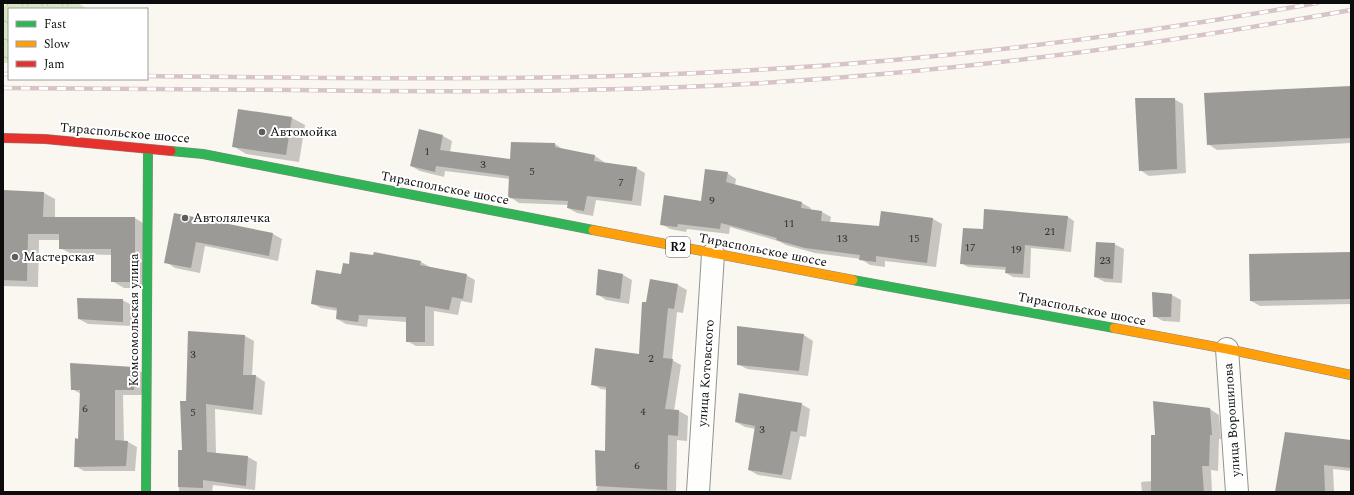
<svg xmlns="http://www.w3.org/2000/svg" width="1354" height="495" viewBox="0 0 1354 495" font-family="Spectral,serif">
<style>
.forest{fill:url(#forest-crowns)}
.shadow{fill:#0003}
.building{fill:#9c9a96}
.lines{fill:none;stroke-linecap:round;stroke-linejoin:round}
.street-casing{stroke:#93928f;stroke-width:24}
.fast-casing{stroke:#8a8885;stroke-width:10}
.slow-casing{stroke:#8a8885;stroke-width:10}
.jam-casing{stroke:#8a8885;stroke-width:10}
.street{stroke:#fefefd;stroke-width:22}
.fast{stroke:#30b455;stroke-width:9}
.slow{stroke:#ff9f0a;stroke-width:9}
.jam{stroke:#e5322d;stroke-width:9}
.rail-casing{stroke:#d7c4c6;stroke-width:4.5}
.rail{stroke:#fff;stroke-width:3;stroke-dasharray:9;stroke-linecap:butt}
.poi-dot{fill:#5f5e5c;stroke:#fff;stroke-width:1.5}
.labels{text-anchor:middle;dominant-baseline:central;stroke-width:4;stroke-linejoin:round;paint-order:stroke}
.number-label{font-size:11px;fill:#30302e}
.shield{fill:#fff;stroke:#555;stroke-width:1}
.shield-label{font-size:12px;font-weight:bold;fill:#0c0c0c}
.poi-label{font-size:13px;fill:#0c0c0c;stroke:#fff;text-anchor:start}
.street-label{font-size:13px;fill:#0c0c0c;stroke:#fff}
</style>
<defs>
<pattern id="forest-crowns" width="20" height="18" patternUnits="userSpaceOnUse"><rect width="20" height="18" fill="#d6e7bd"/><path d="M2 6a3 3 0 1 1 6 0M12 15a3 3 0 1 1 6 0" fill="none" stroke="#b6c5a1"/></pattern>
</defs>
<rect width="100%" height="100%" fill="#faf7f0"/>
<!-- forest -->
<polygon class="forest" points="8,3 78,3 87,9 9,9 9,63 3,63 3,7"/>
<!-- shadow -->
<g class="shadow">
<polygon points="1351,87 1351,143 1217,150 1208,144"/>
<polygon points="1174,99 1183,104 1186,173 1149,176 1140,170"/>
<polygon points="292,118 305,125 299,162 246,154 233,146"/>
<polygon points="419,130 443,136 452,141 450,152 511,160 555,144 564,150 595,156 604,162 604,164 636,168 645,173 641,206 596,200 593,216 577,213 568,208 569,205 519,203 510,197 510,179 445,171 444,177 420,171 411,166"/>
<polygon points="727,173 736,179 735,185 802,203 811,208 810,210 822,212 831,217 830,222 880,227 933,219 942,224 936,267 885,261 885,267 870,265 861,259 815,253 786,245 778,241 730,227 729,234 687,229 686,232 670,229 661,224 702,202"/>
<polygon points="3,191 44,193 55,199 55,218 135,218 146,225 146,288 124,288 112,281 112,255 72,254 60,248 60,240 39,240 38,287 3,286"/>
<polygon points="175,214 273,234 282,239 278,261 205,246 200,273 175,268 166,262"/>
<polygon points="1068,217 1074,221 1071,252 1031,248 1030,278 1013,277 1006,273 1007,270 968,267 961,263 984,230"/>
<polygon points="1114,244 1124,249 1122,283 1105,282 1095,277"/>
<polygon points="375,253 421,262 430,267 466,275 475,280 472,303 461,301 458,315 434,311 434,346 416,346 407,341 407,322 368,319 367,327 346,324 337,319 338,311 321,308 312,303 342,275 350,265 374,256"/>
<polygon points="1351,253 1351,304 1260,306 1251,301"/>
<polygon points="599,271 623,275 632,280 629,304 606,300 597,294"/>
<polygon points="651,280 678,285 687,290 683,313 677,312 672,360 681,365 674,411 679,411 688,416 687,441 677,440 676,492 596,492 606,452 607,390 601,389 592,384 640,355"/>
<polygon points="1172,295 1181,300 1180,322 1163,321 1154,316"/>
<polygon points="122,300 132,305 132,326 88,324 79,319"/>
<polygon points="804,335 813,341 808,376 747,369 738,364"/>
<polygon points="245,336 254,341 252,376 256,376 265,382 262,415 215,409 216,454 248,457 257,462 255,490 213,485 212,492 179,492 179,451 183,451 187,402"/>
<polygon points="134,368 143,373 143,395 123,395 124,441 128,442 137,447 135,471 84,471 75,466 79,440 81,394 72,389"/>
<polygon points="801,404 810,409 806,437 800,436 791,480 758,475 749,470 756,429 745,427 736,422"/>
<polygon points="1210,409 1219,415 1221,439 1219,439 1218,471 1211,470 1212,492 1142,492 1141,482 1152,481 1156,436"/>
<polygon points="1351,441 1351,471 1333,469 1334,492 1277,492"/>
</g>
<!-- building -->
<g class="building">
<polygon points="1351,86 1351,138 1207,145 1204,93"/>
<polygon points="1135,98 1175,98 1177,169 1139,171"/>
<polygon points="238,109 292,117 286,155 232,147"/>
<polygon points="419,129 443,135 440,150 510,159 511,142 555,143 555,147 595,155 594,161 637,167 632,201 587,196 584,211 567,208 568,201 508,198 509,176 436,166 435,172 410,166"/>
<polygon points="705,169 728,172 726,182 802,202 801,208 822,211 821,221 879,226 881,211 933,218 927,263 876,256 876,262 859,260 860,255 805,248 776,240 777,238 721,223 720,229 678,224 677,227 660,225 664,195 701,201"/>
<polygon points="3,190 44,192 43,217 135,217 135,282 111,282 111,249 59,249 59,234 28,234 27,281 3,280"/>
<polygon points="984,209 1068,216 1064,249 1025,245 1023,274 1005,273 1006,267 960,264 963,228 983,229"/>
<polygon points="174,213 273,233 269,256 196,242 191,268 164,263"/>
<polygon points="1096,242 1115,243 1113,279 1094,277"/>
<polygon points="350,252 373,255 374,252 421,261 420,265 467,274 463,299 452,297 449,310 425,306 425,342 406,342 406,317 359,315 358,322 336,319 337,308 311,304 316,270 341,274 343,263 349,264"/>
<polygon points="1351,252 1351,299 1250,301 1249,254"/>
<polygon points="598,269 623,274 620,299 596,295"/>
<polygon points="650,279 678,284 674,309 668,308 663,358 673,359 665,409 679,410 678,436 668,435 667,490 596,486 595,450 605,451 606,387 591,385 595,348 639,354 642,302 646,302"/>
<polygon points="1152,292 1172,294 1171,317 1153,317"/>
<polygon points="77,298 123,299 123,322 78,319"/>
<polygon points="737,326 804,334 799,371 737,365"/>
<polygon points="188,331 245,335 243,375 256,375 253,410 206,404 207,452 248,456 246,486 203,480 203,488 178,487 178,450 182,450 180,401 186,401"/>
<polygon points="70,363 134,367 134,390 115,390 115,440 128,441 126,466 74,467 75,438 78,439 80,390 71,390"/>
<polygon points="739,393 802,403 797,432 791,431 782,475 748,470 755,426 735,422"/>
<polygon points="1153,401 1210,408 1212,435 1210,435 1209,466 1202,466 1204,492 1151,492 1151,435 1155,435"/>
<polygon points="1285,432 1351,440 1351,468 1324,465 1325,492 1275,492"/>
</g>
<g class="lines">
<!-- street casing -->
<g class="street-casing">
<g id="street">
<polyline points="1227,349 1237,492"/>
<polyline points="698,492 713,254"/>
</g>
</g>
<!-- fast casing -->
<g class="fast-casing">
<g id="fast">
<polyline points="171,151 203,154 593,230"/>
<polyline points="853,280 1114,328"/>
<polyline points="146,492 148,149"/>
</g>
</g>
<!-- slow casing -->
<g class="slow-casing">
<g id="slow">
<polyline points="593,230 853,280"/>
<polyline points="1114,328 1227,349 1351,375"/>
</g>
</g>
<!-- jam casing -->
<g class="jam-casing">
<polyline id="jam" points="3,138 45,139 171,151"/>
</g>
<!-- street -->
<use href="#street" class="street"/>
<!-- fast -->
<use href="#fast" class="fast"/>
<!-- slow -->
<use href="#slow" class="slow"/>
<!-- jam -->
<use href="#jam" class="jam"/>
<!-- rail casing -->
<g class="rail-casing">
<g id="rail">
<polyline points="3,74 9,74"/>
<path d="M 147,76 C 349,78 552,82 755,70 C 943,60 1131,36 1317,3"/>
<path d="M 3,88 C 100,89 198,89 295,90 C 424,92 554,92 683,87 C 907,78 1130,50 1351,10"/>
</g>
</g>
<!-- rail -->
<use href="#rail" class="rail"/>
</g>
<!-- markers -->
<g class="poi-dot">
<circle cx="262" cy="132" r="4"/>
<circle cx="185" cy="218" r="4"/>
<circle cx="15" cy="257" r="4"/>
</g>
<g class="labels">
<!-- number labels -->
<g class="number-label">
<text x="427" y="151">1</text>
<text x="483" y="164">3</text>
<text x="532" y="171">5</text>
<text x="621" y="182">7</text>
<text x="712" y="200">9</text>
<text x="789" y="223">11</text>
<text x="1050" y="231">21</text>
<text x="842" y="238">13</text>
<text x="914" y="238">15</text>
<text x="970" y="247">17</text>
<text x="1016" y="249">19</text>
<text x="1105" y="260">23</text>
<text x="193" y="354">3</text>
<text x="651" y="358">2</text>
<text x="85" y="408">6</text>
<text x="643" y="411">4</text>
<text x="193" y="412">5</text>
<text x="762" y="429">3</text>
<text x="637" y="465">6</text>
</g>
<!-- shield labels -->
<rect class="shield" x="666" y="237" width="24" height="20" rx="3"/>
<g class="shield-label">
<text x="678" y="247">R2</text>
</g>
<!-- poi labels -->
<g class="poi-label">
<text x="270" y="132">Автомойка</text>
<text x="193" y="218">Автолялечка</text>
<text x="23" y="257">Мастерская</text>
</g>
<!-- street labels -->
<g class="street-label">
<text transform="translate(125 133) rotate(5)">Тираспольское шоссе</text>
<text transform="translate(445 188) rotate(11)">Тираспольское шоссе</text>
<text transform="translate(763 250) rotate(11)">Тираспольское шоссе</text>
<text transform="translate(1082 309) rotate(11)">Тираспольское шоссе</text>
<text transform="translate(134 320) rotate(-90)">Комсомольская улица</text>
<text transform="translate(706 373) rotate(-86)">улица Котовского</text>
<text transform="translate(1232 420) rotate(-94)">улица Ворошилова</text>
</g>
</g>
<!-- border -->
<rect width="1354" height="495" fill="none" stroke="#0c0c0c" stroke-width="8"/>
<!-- legend -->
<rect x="8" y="8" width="140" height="72" fill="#ffffff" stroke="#9e9e9e"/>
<rect x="16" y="21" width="20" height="6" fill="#30b455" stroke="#9e9e9e"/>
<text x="44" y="28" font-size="12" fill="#0c0c0c">Fast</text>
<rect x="16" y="41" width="20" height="6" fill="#ff9f0a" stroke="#9e9e9e"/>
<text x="44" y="48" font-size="12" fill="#0c0c0c">Slow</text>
<rect x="16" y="61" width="20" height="6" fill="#e5322d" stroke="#9e9e9e"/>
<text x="44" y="68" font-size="12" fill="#0c0c0c">Jam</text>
</svg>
